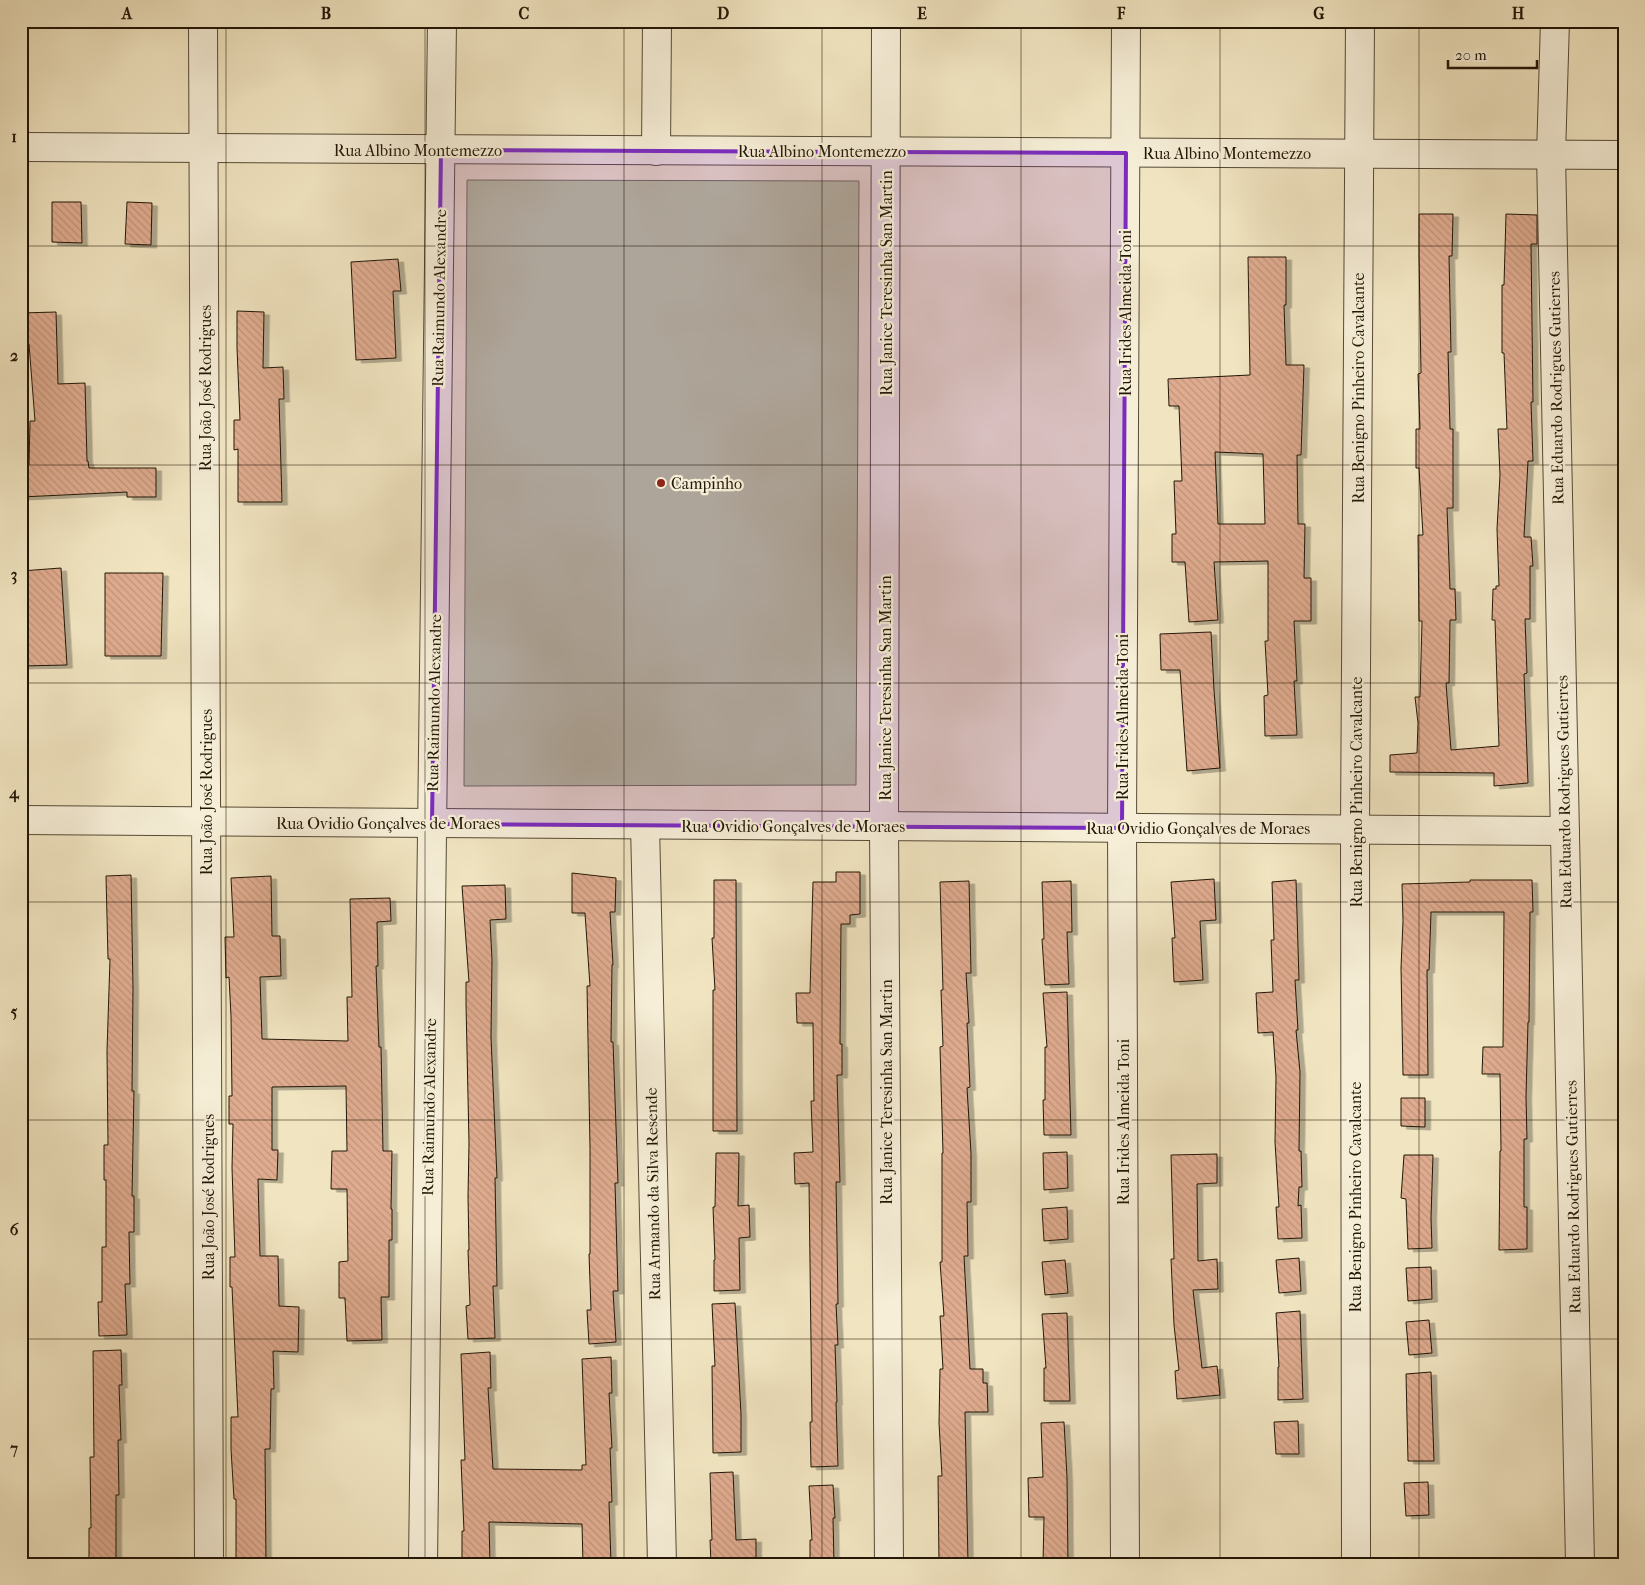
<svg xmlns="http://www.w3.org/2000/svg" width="1645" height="1585" viewBox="0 0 1645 1585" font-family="'IM FELL French Canon',serif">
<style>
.grass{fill:#bbc492;stroke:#6e6d4c}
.building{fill:url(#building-back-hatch);stroke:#221606;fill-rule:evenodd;filter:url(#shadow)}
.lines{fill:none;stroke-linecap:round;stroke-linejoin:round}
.street-casing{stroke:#564a35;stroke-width:30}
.street{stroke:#f6eed7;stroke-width:28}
.marked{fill:#7b2cbf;fill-opacity:0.2;stroke:#7b2cbf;stroke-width:4;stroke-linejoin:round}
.grid{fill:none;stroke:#221606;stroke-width:1;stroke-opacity:0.55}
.poi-dot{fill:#8f2418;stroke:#f6eed7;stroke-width:2}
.labels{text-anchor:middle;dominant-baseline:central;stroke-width:4.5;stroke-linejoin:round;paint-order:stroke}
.street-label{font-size:16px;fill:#221606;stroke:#f6eed7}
.poi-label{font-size:16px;fill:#221606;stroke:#f6eed7;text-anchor:start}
.neatline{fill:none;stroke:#221606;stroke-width:2}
.grid-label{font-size:16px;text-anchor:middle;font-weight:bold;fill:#221606}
</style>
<defs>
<pattern id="building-back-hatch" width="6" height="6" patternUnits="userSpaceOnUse" patternTransform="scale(1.25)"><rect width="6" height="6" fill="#e0ac90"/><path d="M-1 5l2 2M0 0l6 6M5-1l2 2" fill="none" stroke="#c0937b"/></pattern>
<filter id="shadow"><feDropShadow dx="5.5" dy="3" stdDeviation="0" flood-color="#0004"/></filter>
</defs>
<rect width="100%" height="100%" fill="#f1e5c1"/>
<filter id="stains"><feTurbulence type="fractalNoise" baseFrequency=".004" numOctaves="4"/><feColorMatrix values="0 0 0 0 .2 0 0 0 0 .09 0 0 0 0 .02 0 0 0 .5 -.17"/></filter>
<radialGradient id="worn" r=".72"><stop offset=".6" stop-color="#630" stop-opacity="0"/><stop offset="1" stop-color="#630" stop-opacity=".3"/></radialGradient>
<!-- grass -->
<polygon class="grass" points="467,180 859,181 856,785 464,786"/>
<!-- building -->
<g class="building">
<polygon points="52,202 81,202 82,243 52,242"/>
<polygon points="127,202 152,203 151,245 125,244"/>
<polygon points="1419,214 1453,214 1452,256 1449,256 1451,352 1448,352 1450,429 1453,429 1453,508 1447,508 1450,589 1455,589 1456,620 1450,620 1449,683 1446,683 1451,750 1499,746 1495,620 1492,620 1493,589 1496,589 1496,586 1499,586 1497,529 1500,475 1498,429 1507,429 1504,353 1502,353 1502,285 1504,285 1506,214 1537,215 1537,244 1531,244 1533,402 1531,402 1533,461 1528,461 1524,537 1531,537 1533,566 1530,566 1530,619 1525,619 1527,673 1524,674 1528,783 1494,786 1494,773 1390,772 1390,755 1417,753 1418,723 1415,697 1420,697 1422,621 1419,621 1418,535 1423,535 1419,468 1416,468 1416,429 1420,429 1418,374 1421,373 1419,255"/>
<path d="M 1248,257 L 1286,257 L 1286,305 L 1284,305 L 1286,365 L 1304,365 L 1301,455 L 1297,455 L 1298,524 L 1305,524 L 1304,578 L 1311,578 L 1311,621 L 1294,621 L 1297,681 L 1294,681 L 1297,735 L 1265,736 L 1264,696 L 1268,695 L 1265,641 L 1268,641 L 1268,561 L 1214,562 L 1218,620 L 1189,622 L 1185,562 L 1172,562 L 1172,534 L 1176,534 L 1174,481 L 1182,481 L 1179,406 L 1169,406 L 1168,379 L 1250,375 ZM 1215,452 L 1263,454 L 1265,524 L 1218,524 Z"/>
<polygon points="398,259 401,291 393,291 396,358 356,360 351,262"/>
<polygon points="237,311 264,312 263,368 283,367 284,399 279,399 282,502 238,502 238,449 234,450 234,420 240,420 237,348"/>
<polygon points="56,312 58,384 85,383 87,461 88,461 89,468 156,468 156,497 127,497 127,492 21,497 21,465 29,465 30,421 35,421 29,344 21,344 21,313"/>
<polygon points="61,568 67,665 21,666 21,571"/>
<polygon points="105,573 163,573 161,656 105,656"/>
<polygon points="1211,632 1214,690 1220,768 1187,771 1180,670 1161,670 1160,634"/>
<polygon points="836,872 860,872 860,914 850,915 850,924 841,924 840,1044 842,1044 842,1075 837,1075 840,1182 836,1182 838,1304 836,1304 838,1345 835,1345 837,1402 836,1402 838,1466 811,1467 810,1422 812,1422 809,1183 795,1184 794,1153 813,1152 811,1101 814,1101 813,1023 797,1023 796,993 810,993 813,882 836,882"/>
<polygon points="572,873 616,878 615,912 610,912 613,965 612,965 611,1042 613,1042 618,1183 615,1183 618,1291 613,1291 616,1342 589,1344 587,1310 591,1310 589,1254 590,1254 590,1148 587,986 590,986 585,913 572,913"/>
<polygon points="131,875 133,988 132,1091 134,1091 132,1196 134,1196 134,1232 129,1232 130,1284 125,1284 127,1335 99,1336 98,1302 102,1302 102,1247 106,1247 106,1180 104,1180 104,1145 108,1145 107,1051 110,959 108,959 106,876"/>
<polygon points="271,876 272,936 280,936 281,976 260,977 262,1039 348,1041 347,997 352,997 350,899 390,898 391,921 377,922 378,966 376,966 379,1047 381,1047 383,1151 392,1151 391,1209 392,1209 392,1240 389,1240 389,1297 381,1297 382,1340 347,1341 345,1298 339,1298 339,1262 348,1261 347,1189 331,1189 332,1151 347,1151 346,1086 272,1087 272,1150 278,1150 277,1180 258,1179 260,1256 278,1256 279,1306 299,1307 298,1352 273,1351 274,1389 271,1389 270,1449 265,1449 266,1564 236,1564 236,1499 234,1499 231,1449 231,1417 238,1417 232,1287 230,1287 230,1257 235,1257 232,1168 233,1124 229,1124 229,1096 232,1096 231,1016 229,977 226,978 225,937 234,937 231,878"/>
<polygon points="1214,879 1216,920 1200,921 1203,980 1174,982 1172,938 1175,938 1171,882"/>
<polygon points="714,880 736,880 737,1131 713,1131 713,990 715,990 712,938 714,938"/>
<polygon points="1296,880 1299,980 1295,980 1298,1030 1296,1030 1300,1072 1299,1151 1301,1151 1302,1187 1299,1187 1298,1206 1301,1205 1302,1238 1278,1239 1276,1207 1279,1207 1275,1142 1276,1077 1273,1032 1258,1033 1256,993 1273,992 1271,940 1274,940 1272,882"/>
<polygon points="1470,880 1532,880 1533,912 1530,912 1529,1022 1528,1022 1526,1097 1527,1139 1524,1139 1524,1207 1527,1207 1527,1249 1499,1250 1500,1151 1501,1151 1500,1074 1482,1074 1483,1047 1503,1047 1504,912 1431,912 1429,970 1427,970 1428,1075 1403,1075 1401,968 1403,921 1402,884 1470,882"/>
<polygon points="969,881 971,973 966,973 969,1023 967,1023 970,1087 967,1088 971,1153 971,1202 967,1202 968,1256 964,1256 970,1369 983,1369 983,1383 987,1383 988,1412 965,1412 968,1564 939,1564 938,1476 942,1476 939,1423 940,1369 943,1369 940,1316 944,1316 940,1262 942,1262 942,1153 943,1153 940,1047 943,1046 941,990 943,990 940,882"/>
<polygon points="1071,881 1072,932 1067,932 1069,984 1045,985 1042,939 1044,939 1042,882"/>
<polygon points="505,885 506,919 490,920 492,960 491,1037 497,1178 495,1178 497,1286 493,1286 495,1338 468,1339 466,1306 470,1305 468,1250 469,1250 468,1197 469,1143 466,1003 466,982 469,982 462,886"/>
<polygon points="1067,992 1071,1135 1044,1135 1043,1100 1045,1100 1045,1047 1047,1047 1043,993"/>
<polygon points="1401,1098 1425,1098 1425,1127 1401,1126"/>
<polygon points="1067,1152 1068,1188 1044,1190 1043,1153"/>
<polygon points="716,1153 739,1153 738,1206 749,1205 750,1237 739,1238 740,1290 714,1291 714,1260 715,1260 713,1207 715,1207"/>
<polygon points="1217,1154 1217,1183 1197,1184 1198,1261 1217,1259 1218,1289 1193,1290 1202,1368 1217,1366 1220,1395 1177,1399 1175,1371 1179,1370 1174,1325 1171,1259 1174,1259 1171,1155"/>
<polygon points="1404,1155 1433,1155 1431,1218 1432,1248 1408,1249 1406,1199 1401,1198"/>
<polygon points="1067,1207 1068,1239 1044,1241 1042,1209"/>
<polygon points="1299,1258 1301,1291 1279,1293 1276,1260"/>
<polygon points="1065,1260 1068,1293 1045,1295 1042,1262"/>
<polygon points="1431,1267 1432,1299 1408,1301 1406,1268"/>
<polygon points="735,1303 741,1414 741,1452 713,1453 712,1366 715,1366 712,1304"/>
<polygon points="1300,1311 1303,1399 1278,1400 1278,1367 1279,1367 1276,1313"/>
<polygon points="1067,1313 1070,1401 1044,1401 1044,1368 1046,1368 1042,1314"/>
<polygon points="1429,1320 1432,1353 1409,1355 1406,1322"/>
<polygon points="121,1350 122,1385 119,1385 121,1440 118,1440 119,1495 116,1495 116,1564 89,1564 89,1528 91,1528 90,1457 94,1457 93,1351"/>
<polygon points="490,1352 491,1388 488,1388 493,1469 582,1470 582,1465 586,1465 582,1359 611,1357 612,1393 609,1393 612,1448 610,1448 612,1502 609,1502 611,1564 583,1564 582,1524 489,1522 490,1564 462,1564 462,1531 464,1531 461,1460 465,1460 461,1354"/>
<polygon points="1431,1372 1434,1461 1408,1461 1406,1374"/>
<polygon points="1298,1421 1299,1454 1276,1454 1274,1422"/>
<polygon points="1064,1422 1067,1477 1068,1564 1043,1564 1044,1517 1029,1517 1028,1478 1043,1477 1041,1423"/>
<polygon points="733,1472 736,1540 756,1539 756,1564 711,1564 710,1540 712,1540 710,1473"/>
<polygon points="1428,1482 1429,1515 1406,1516 1404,1483"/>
<polygon points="833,1485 835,1518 833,1518 834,1564 810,1564 810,1540 812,1540 809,1486"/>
</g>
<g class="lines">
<!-- street casing -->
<g class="street-casing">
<g id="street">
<polyline points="203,21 209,1564"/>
<polyline points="886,21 884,826 889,1564"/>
<polyline points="1555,21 1551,155 1580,1564"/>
<polyline points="21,147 1624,155"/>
<polyline points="656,151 657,21"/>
<polyline points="21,820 1565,831"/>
<polyline points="645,825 662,1564"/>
<polyline points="423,1564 442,21"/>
<polyline points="1125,1564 1122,828 1126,21"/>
<polyline points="1356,1564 1355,829 1360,21"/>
</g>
</g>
<!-- street -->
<use href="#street" class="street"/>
</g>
<!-- marked area -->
<path class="marked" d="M 441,150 L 1126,153 L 1122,828 L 432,824 Z"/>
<!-- grid -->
<path class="grid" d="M 226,21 L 226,1564M 425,21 L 425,1564M 624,21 L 624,1564M 822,21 L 822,1564M 1021,21 L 1021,1564M 1220,21 L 1220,1564M 1419,21 L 1419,1564M 21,246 L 1624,246M 21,465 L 1624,465M 21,683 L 1624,683M 21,902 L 1624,902M 21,1120 L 1624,1120M 21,1339 L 1624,1339"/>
<!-- markers -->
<circle class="poi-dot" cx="661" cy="483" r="5"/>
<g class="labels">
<!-- street labels -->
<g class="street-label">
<text x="418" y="150">Rua Albino Montemezzo</text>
<text x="822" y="151">Rua Albino Montemezzo</text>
<text x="1227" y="153">Rua Albino Montemezzo</text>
<text transform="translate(886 283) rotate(-90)">Rua Janice Teresinha San Martin</text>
<text transform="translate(439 298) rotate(-89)">Rua Raimundo Alexandre</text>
<text transform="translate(1125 313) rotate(-90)">Rua Irides Almeida Toni</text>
<text transform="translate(205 388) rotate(-90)">Rua João José Rodrigues</text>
<text transform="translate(1358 388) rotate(-90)">Rua Benigno Pinheiro Cavalcante</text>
<text transform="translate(1556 388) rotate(-91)">Rua Eduardo Rodrigues Gutierres</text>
<text transform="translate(885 688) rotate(-90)">Rua Janice Teresinha San Martin</text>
<text transform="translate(434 703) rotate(-89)">Rua Raimundo Alexandre</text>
<text transform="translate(1122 717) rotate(-90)">Rua Irides Almeida Toni</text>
<text transform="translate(206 792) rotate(-90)">Rua João José Rodrigues</text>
<text transform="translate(1356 792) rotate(-90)">Rua Benigno Pinheiro Cavalcante</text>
<text transform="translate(1564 792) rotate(-91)">Rua Eduardo Rodrigues Gutierres</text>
<text x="388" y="823">Rua Ovidio Gonçalves de Moraes</text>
<text x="793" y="826">Rua Ovidio Gonçalves de Moraes</text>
<text x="1198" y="828">Rua Ovidio Gonçalves de Moraes</text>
<text transform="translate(886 1092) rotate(-90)">Rua Janice Teresinha San Martin</text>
<text transform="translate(429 1107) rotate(-89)">Rua Raimundo Alexandre</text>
<text transform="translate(1123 1122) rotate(-90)">Rua Irides Almeida Toni</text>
<text transform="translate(653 1194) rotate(-91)">Rua Armando da Silva Resende</text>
<text transform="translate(208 1197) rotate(-90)">Rua João José Rodrigues</text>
<text transform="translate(1355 1197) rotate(-90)">Rua Benigno Pinheiro Cavalcante</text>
<text transform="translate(1573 1197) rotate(-91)">Rua Eduardo Rodrigues Gutierres</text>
</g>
<!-- poi labels -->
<g class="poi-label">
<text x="671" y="483">Campinho</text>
</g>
</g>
<!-- margin -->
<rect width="1645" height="1585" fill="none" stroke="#f1e5c1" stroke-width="55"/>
<!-- scale -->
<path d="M1448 60v8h89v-8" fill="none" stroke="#221606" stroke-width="2.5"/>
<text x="1455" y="60" font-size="15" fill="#221606" stroke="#f6eed7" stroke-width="4" paint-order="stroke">20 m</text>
<rect x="28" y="28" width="1590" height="1530" class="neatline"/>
<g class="grid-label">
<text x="127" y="19">A</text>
<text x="326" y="19">B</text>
<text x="524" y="19">C</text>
<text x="723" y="19">D</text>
<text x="922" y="19">E</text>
<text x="1121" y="19">F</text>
<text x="1319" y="19">G</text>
<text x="1518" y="19">H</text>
<text x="14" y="142">1</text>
<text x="14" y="361">2</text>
<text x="14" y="580">3</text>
<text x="14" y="798">4</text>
<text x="14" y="1017">5</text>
<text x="14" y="1235">6</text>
<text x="14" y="1454">7</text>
</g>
<rect width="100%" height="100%" filter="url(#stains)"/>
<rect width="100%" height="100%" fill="url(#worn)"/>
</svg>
